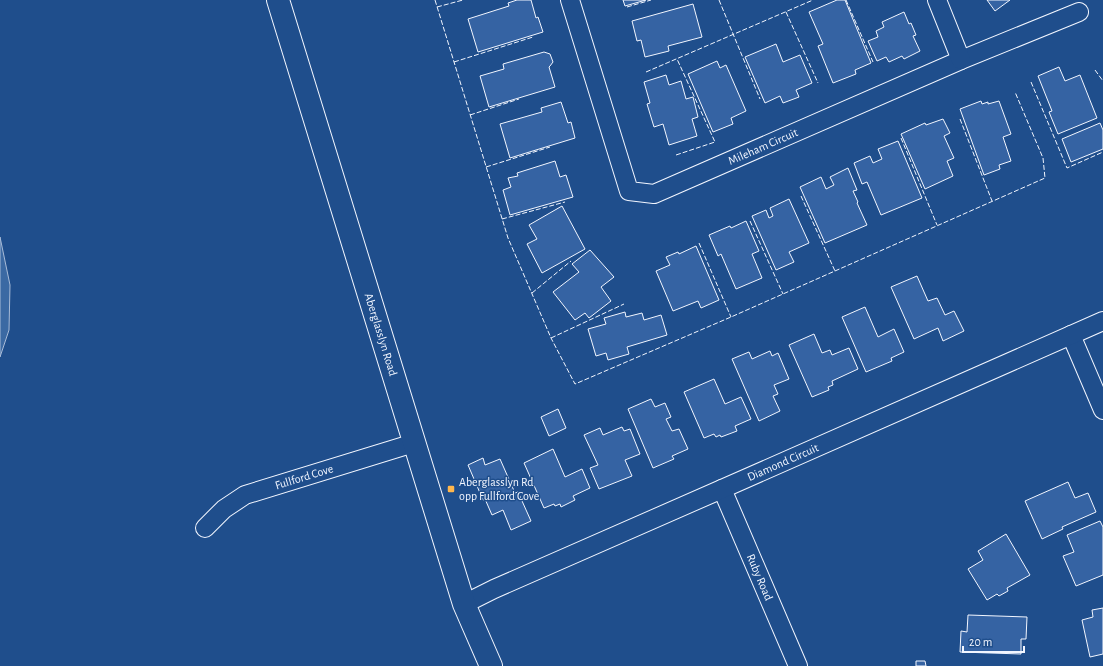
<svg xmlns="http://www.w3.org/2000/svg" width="1103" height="666" viewBox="0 0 1103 666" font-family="'Alegreya Sans',sans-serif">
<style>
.water{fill:#3b69a3;stroke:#a8bbd7}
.building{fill:#3563a3;stroke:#f2f6ff}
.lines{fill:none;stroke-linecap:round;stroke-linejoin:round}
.minor-casing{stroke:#f2f6ff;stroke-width:20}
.secondary-casing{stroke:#f2f6ff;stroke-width:24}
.minor{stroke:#1f4e8c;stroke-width:18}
.secondary{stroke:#1f4e8c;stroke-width:22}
.fence{stroke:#f2f6ff;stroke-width:1;stroke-dasharray:5 2;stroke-linecap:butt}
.poi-dot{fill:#ffb74d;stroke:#1f4e8c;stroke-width:1.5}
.labels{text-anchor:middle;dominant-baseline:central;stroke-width:3;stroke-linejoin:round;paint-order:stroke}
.street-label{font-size:12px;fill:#f2f6ff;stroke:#1f4e8c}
.poi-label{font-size:12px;fill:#f2f6ff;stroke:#1f4e8c;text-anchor:start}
</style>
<rect width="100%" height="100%" fill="#1f4e8c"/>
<!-- water -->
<polygon class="water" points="0,237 10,285 9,330 0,357"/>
<!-- building -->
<g class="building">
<polygon points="517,0 531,0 536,18 538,17 543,32 478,52 468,19 509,6 508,3"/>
<polygon points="623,0 646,0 625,6"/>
<polygon points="837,0 845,0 871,63 855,70 856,74 833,83 818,46 823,44 809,12"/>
<polygon points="987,0 1010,0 995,11"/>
<polygon points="693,4 702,37 668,46 669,51 645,57 641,40 637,41 632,21"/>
<polygon points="904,12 909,24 911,23 916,35 913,36 920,51 904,59 902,56 889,62 886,57 877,61 868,41 878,37 876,31 884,27 882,22"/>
<polygon points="776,44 783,62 800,55 812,83 796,90 799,97 783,103 780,96 765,103 745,57"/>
<polygon points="544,52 550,54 553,62 550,66 549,67 555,87 489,107 480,76 504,69 503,64"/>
<polygon points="717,61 720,68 726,65 746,111 731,118 733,124 713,132 688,74"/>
<polygon points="1059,67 1065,81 1080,75 1097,118 1058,134 1049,112 1052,111 1038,76"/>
<polygon points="666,75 669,85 681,81 686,99 693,97 698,117 692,119 697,136 669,145 663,124 654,127 647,104 650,103 644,82"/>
<polygon points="981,101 982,104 988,102 988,104 999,101 1011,134 1003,137 1011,161 999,165 1000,169 984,175 960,109"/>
<polygon points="561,102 568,123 571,122 575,138 510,158 500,124 542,112 541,108"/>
<polygon points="943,119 950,133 944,136 954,158 947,161 953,176 925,189 901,134 925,123 926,125"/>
<polygon points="1100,123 1103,130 1103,149 1071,162 1062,139"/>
<polygon points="898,141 922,198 881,215 867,182 862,184 854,163 870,156 873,163 882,159 878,149"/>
<polygon points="555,161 560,177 566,175 573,197 510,215 503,190 511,187 508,178 518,176 517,173"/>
<polygon points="848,168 857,190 853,191 858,202 857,203 867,225 825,243 800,187 821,177 826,189 834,185 830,177"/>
<polygon points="789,199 809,243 789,252 794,262 776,270 752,216 766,210 769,218 773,216 770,208"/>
<polygon points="562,206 585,249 542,273 527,244 537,239 529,225"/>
<polygon points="746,221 759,251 752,254 762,278 736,289 721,254 718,256 709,235 730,226 731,228"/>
<polygon points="696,246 719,300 701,308 698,301 673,311 656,271 670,265 666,257 678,252 679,254"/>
<polygon points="590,250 614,277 601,287 611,301 589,318 585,313 575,320 553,292 579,272 572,264"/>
<polygon points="917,276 928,301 937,298 945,315 954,311 964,331 943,341 938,328 914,339 891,287"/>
<polygon points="865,307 878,337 894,329 904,352 891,358 892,361 866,372 842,317"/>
<polygon points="625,312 626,317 642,313 644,320 661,315 667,335 627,347 629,354 608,360 606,353 596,356 588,329 606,324 604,318"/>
<polygon points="814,334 822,353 830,350 832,355 849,348 858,369 832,381 833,385 828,387 829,390 812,397 789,345"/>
<polygon points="770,351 772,356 778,353 789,379 774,385 778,394 773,396 780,411 759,421 732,359 749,352 752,359"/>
<polygon points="714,379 725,404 741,397 751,419 735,426 737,431 721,437 720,435 716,437 714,434 704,438 684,392"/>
<polygon points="651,399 655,407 665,403 671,417 666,419 672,431 679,429 688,449 672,456 674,459 653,468 628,409"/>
<polygon points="558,409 566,428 549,436 541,417"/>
<polygon points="622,427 624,431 630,429 640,454 625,460 632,476 599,489 590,468 598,465 584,435 600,428 603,435"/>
<polygon points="553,449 565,477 582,469 590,488 573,496 575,500 561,507 560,504 555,506 554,504 544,508 524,463"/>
<polygon points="483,458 485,465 500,459 515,493 518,492 531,521 511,530 503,510 492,515 485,499 483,500 468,465"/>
<polygon points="1068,482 1075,498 1088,493 1096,512 1062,527 1063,529 1042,539 1025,501"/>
<polygon points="1100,521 1103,527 1103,575 1076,586 1063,556 1074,552 1067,535"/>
<polygon points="1006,534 1030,575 1007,588 1008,591 999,596 997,594 987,600 968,569 983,560 978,551"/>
<polygon points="1103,608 1103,654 1090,657 1082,620 1093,617 1092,610"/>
<polygon points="968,615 1027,617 1026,639 1021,639 1021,654 960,652 961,631 967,632"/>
<polygon points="916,661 925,661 926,666 916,666"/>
</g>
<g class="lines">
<!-- minor casing -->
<g class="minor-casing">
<g id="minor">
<path id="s1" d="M 570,0 L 629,191 L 654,194 L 961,60 L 1079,12"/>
<polyline points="937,0 961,60"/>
<polyline points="1071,335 1103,410"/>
<path id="s2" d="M 722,489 L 798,666"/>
<path id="s3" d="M 205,528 L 224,509 L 245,495 L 414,443"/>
<path id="s4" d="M 464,604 L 494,589 L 722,489 L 1103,321"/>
</g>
</g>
<!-- secondary casing -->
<g class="secondary-casing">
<g id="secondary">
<path id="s5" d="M 278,0 L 464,604 L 491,666"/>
</g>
</g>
<!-- minor -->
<use href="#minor" class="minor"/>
<!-- secondary -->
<use href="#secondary" class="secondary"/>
<!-- fence -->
<g class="fence">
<polyline points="435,0 508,238 551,338 575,384 731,317 1045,178 1043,158 1015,92"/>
<polyline points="719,0 760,99"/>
<polyline points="846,0 873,62"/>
<polyline points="437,7 463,0"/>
<polyline points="627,7 651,0"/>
<polyline points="786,12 818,83"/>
<polyline points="454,62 533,37"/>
<polyline points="1095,70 1103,81"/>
<polyline points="646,72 813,0"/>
<polyline points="1031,82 1067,168 1103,152"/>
<polyline points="470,115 519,99"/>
<polyline points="960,119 992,201"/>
<polyline points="901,138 937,225"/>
<polyline points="676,155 715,142 677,59"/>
<polyline points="486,167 550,147"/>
<polyline points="801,196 835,271"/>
<polyline points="502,219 565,202"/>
<polyline points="750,221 783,294"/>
<polyline points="699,243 731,317"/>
<polyline points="532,293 571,261"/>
<polyline points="551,338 624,304"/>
</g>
</g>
<!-- markers -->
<rect class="poi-dot" x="447" y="485" width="8" height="8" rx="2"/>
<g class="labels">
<!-- street labels -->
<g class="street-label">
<text stroke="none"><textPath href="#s1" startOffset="344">Mileham Circuit</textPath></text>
<text stroke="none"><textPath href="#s5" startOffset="350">Aberglasslyn Road</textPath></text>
<text stroke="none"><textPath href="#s4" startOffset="349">Diamond Circuit</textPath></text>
<text stroke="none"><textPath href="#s3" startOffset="114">Fullford Cove</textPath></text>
<text stroke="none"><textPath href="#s2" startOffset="96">Ruby Road</textPath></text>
</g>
<!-- poi labels -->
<g class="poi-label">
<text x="459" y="482">Aberglasslyn Rd<tspan x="459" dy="14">opp Fullford Cove</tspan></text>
</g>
</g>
<!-- scale -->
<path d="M963 646v6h61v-6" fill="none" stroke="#f2f6ff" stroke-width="2"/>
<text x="969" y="646" font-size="12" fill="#f2f6ff" stroke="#1f4e8c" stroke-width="3" paint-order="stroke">20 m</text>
</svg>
